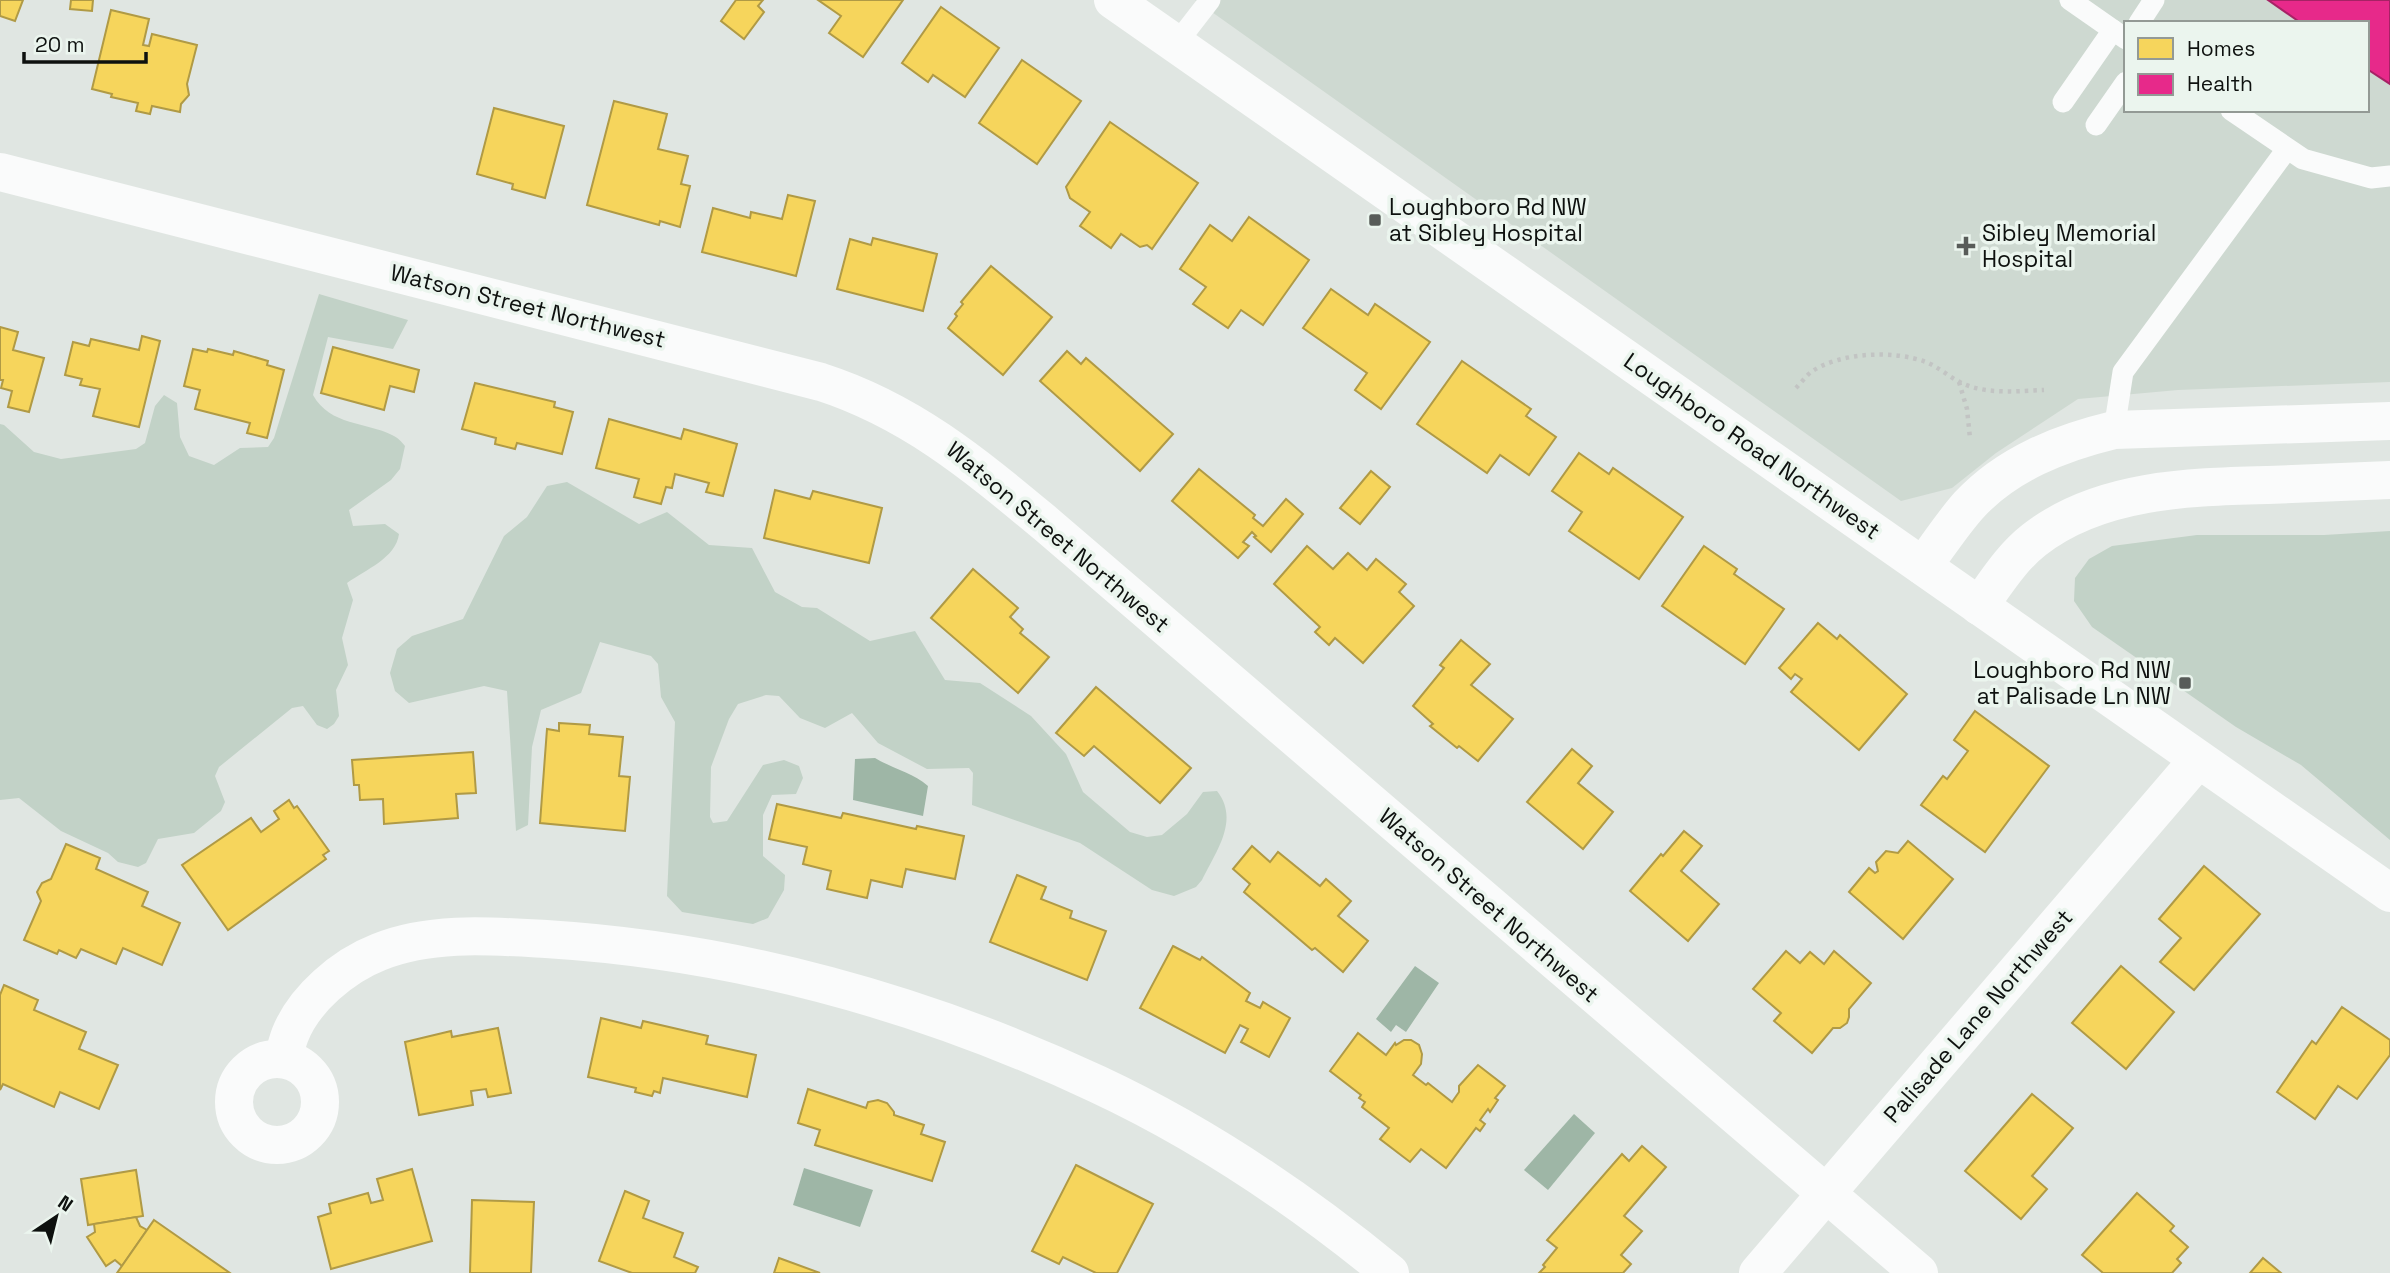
<svg xmlns="http://www.w3.org/2000/svg" width="2390" height="1273" viewBox="0 0 2390 1273" font-family="'Space Grotesk',sans-serif">
<style>
.built{fill:#ced9d1;fill-rule:evenodd}
.green{fill:#c2d2c7}
.water{fill:#9eb6a6}
.homes{fill:#f6d55c;stroke:#b09a45;stroke-width:2}
.health{fill:#e7298a;stroke:#a62265;stroke-width:2}
.lines{fill:none;stroke-linecap:round;stroke-linejoin:round}
.path{stroke:#c2c4c3;stroke-width:4.5;stroke-dasharray:3.5 5;stroke-linecap:butt}
.lane{stroke:#fafbfb;stroke-width:21}
.street{stroke:#fafbfb;stroke-width:38}
.secondary{stroke:#fafbfb;stroke-width:38}
.poi-dot{fill:#585c59;stroke:#ebf5ee;stroke-width:2.5}
.labels{text-anchor:middle;dominant-baseline:central;stroke-width:7;stroke-linejoin:round;paint-order:stroke}
.poi-label{font-size:23px;fill:#0e110f;stroke:#ebf5ee;text-anchor:start}
.street-label{font-size:23px;fill:#0e110f;stroke:#ebf5ee}
</style>
<rect width="100%" height="100%" fill="#e0e6e2"/>
<!-- built -->
<path class="built" d="M 1195,0 L 2390,0 L 2390,382 L 2178,390 L 2078,399 L 1996,453 L 1952,488 L 1901,501 ZM 2126,23 L 2367,23 L 2367,110 L 2126,110 Z"/>
<!-- green -->
<g class="green">
<path d="M 319,294 L 408,320 L 393,349 L 328,337 L 313,395 C 330,426 367,422 392,435 C 397,437 402,442 405,446 L 400,469 L 391,480 L 349,510 L 353,526 L 385,524 L 399,534 C 396,558 365,570 347,583 L 353,600 L 342,638 L 348,665 L 336,690 L 339,716 L 334,724 L 327,729 L 317,725 L 303,706 L 292,708 L 219,767 L 215,776 L 225,802 L 221,811 L 194,833 L 158,839 L 146,863 L 138,867 L 118,862 L 108,853 L 61,831 L 19,798 L 0,800 L 0,424 L 4,425 L 34,452 L 61,459 L 136,449 L 145,443 L 155,406 L 164,395 L 177,403 L 180,437 L 189,456 L 214,465 L 240,448 L 268,447 L 274,438 Z"/>
<path d="M 567,482 L 639,524 L 667,512 L 709,545 L 752,548 L 775,592 L 802,607 L 817,608 L 870,641 L 915,631 L 945,680 L 980,683 L 1031,716 L 1066,754 L 1083,792 L 1130,832 L 1147,837 L 1162,835 L 1187,814 L 1203,792 L 1217,791 C 1240,820 1216,851 1202,880 L 1196,887 L 1174,896 L 1152,890 L 1080,843 L 972,805 L 973,773 L 969,768 L 927,769 L 878,743 L 852,713 L 825,728 L 800,718 L 779,696 L 766,695 L 738,704 L 729,719 L 711,767 L 710,817 L 713,823 L 727,821 L 763,765 L 784,760 L 799,766 L 803,778 L 796,794 L 772,795 L 763,815 L 763,856 L 785,875 L 784,890 L 768,918 L 753,924 L 682,912 L 667,896 L 675,722 L 661,697 L 658,664 L 651,656 L 600,642 L 581,693 L 541,710 L 532,747 L 528,825 L 516,831 L 507,691 L 484,686 L 409,703 L 395,691 L 390,673 L 397,649 L 412,636 L 463,619 L 504,536 L 527,517 L 547,486 Z"/>
<polygon points="2390,531 2390,840 2301,765 2236,727 2092,627 2074,601 2075,578 2089,559 2112,546 2197,535 2324,535"/>
</g>
<!-- water -->
<g class="water">
<path d="M 875,758 C 893,769 912,772 928,786 L 923,816 L 853,800 L 855,759 Z"/>
<polygon points="1415,966 1439,983 1406,1032 1396,1025 1391,1032 1376,1019"/>
<polygon points="1574,1114 1595,1133 1548,1190 1524,1170"/>
<polygon points="804,1168 873,1190 860,1227 793,1205"/>
</g>
<!-- homes -->
<g class="homes">
<polygon points="0,0 23,0 15,21 0,16"/>
<polygon points="71,0 93,0 92,11 70,9"/>
<polygon points="736,0 763,0 758,6 764,12 744,39 721,21"/>
<polygon points="818,0 903,0 863,57 829,33 841,16"/>
<polygon points="941,7 999,48 965,97 933,75 928,82 902,63"/>
<polygon points="111,10 149,19 143,45 149,46 152,34 197,45 187,84 189,95 181,104 180,112 152,106 150,114 136,111 138,103 111,97 112,94 92,89"/>
<polygon points="1022,60 1081,101 1037,164 979,123"/>
<polygon points="614,101 667,114 658,149 688,156 681,184 690,186 680,227 660,221 659,225 587,205"/>
<polygon points="494,108 564,126 545,198 512,189 513,184 477,174"/>
<polygon points="1110,122 1198,183 1152,249 1147,245 1140,247 1121,234 1111,248 1080,226 1090,212 1070,198 1066,187"/>
<polygon points="788,195 815,201 796,276 702,252 713,208 750,218 751,212 782,219"/>
<polygon points="1249,217 1309,260 1263,325 1241,310 1228,328 1193,304 1206,287 1180,269 1210,225 1232,241"/>
<polygon points="873,238 937,254 923,311 837,289 850,239 871,245"/>
<polygon points="991,266 1052,317 1003,375 948,328 957,316 955,314 963,304 961,302"/>
<polygon points="1331,289 1368,315 1375,304 1430,342 1381,409 1355,390 1367,373 1303,328"/>
<polygon points="0,327 18,332 13,350 44,358 29,412 8,407 12,391 1,388 3,380 0,380"/>
<polygon points="142,336 160,341 139,427 93,416 100,389 80,385 82,379 65,375 73,342 89,346 91,339 139,350"/>
<polygon points="333,347 419,370 414,392 390,386 384,410 321,393"/>
<polygon points="193,349 207,352 208,349 233,355 234,351 268,361 267,365 284,370 267,438 247,433 250,423 195,409 200,390 184,386"/>
<polygon points="1067,351 1081,364 1086,358 1173,434 1140,471 1040,381"/>
<polygon points="1462,361 1531,409 1526,416 1556,437 1529,475 1500,455 1487,473 1417,424"/>
<polygon points="475,383 555,402 554,407 573,412 562,454 517,443 515,449 495,444 496,438 462,429"/>
<polygon points="609,419 681,439 684,429 737,444 723,496 706,492 709,483 675,474 672,488 666,487 661,504 634,497 639,479 596,468"/>
<polygon points="1579,453 1609,474 1613,468 1683,517 1639,579 1569,531 1582,512 1552,491"/>
<polygon points="1199,469 1255,515 1253,518 1263,526 1286,499 1303,514 1271,552 1254,537 1256,536 1252,532 1243,542 1249,546 1238,558 1172,501"/>
<polygon points="1371,471 1390,487 1360,524 1340,508"/>
<polygon points="775,490 810,499 813,491 882,508 869,563 764,538"/>
<polygon points="1307,546 1333,569 1348,553 1367,570 1376,559 1406,584 1399,592 1414,606 1363,663 1335,638 1329,645 1315,632 1320,627 1274,584"/>
<polygon points="1704,546 1737,569 1734,574 1784,609 1745,664 1662,606"/>
<polygon points="973,569 1018,608 1010,617 1023,629 1020,633 1049,657 1018,693 931,618"/>
<polygon points="1818,623 1837,639 1840,635 1907,694 1859,750 1791,692 1802,679 1795,674 1791,679 1779,668"/>
<polygon points="1461,640 1490,664 1471,685 1513,719 1478,761 1459,746 1457,748 1430,726 1433,724 1413,706 1444,668 1440,665"/>
<polygon points="1096,687 1191,768 1160,803 1094,746 1084,756 1056,733"/>
<polygon points="1975,711 2049,766 1985,852 1921,805 1943,776 1947,779 1968,751 1954,740"/>
<polygon points="559,723 590,725 589,734 623,737 619,776 630,777 625,831 540,823 547,729 559,731"/>
<polygon points="1572,749 1592,766 1578,783 1613,812 1583,849 1527,802"/>
<polygon points="473,752 476,793 456,794 458,818 384,824 383,799 360,800 359,785 354,785 352,760"/>
<polygon points="289,800 294,808 297,806 329,851 323,855 326,859 228,930 182,865 251,818 261,832 279,819 274,811"/>
<polygon points="777,804 841,818 843,813 916,829 917,826 964,836 955,879 906,869 902,887 871,880 867,898 827,889 831,871 803,864 807,847 769,839"/>
<polygon points="1684,831 1702,846 1681,871 1719,904 1688,941 1630,891 1661,854 1663,856"/>
<polygon points="1908,841 1953,879 1903,939 1849,892 1869,868 1875,873 1878,871 1876,862 1886,851 1898,853"/>
<polygon points="66,844 100,858 96,869 148,892 142,906 180,923 162,965 123,948 116,964 81,949 76,958 59,950 57,954 24,940 41,901 37,892 42,883 51,879"/>
<polygon points="1252,846 1270,862 1278,852 1320,886 1326,879 1351,901 1338,916 1368,941 1343,972 1315,948 1312,950 1244,892 1250,884 1233,869"/>
<polygon points="2204,866 2260,914 2194,990 2160,962 2181,938 2159,919"/>
<polygon points="1017,875 1046,887 1041,899 1072,911 1070,918 1106,931 1087,980 990,942"/>
<polygon points="1173,946 1200,960 1202,957 1250,993 1246,1001 1260,1008 1263,1002 1290,1018 1269,1057 1241,1042 1248,1029 1240,1025 1225,1053 1140,1008"/>
<polygon points="1786,951 1800,963 1810,952 1824,964 1834,951 1871,983 1849,1009 1849,1017 1847,1023 1840,1028 1833,1028 1812,1053 1774,1021 1781,1013 1753,989"/>
<polygon points="2121,966 2174,1012 2126,1069 2072,1023"/>
<polygon points="4,985 38,1000 34,1010 86,1032 79,1049 118,1065 99,1109 60,1092 54,1107 3,1084 0,1090 0,995"/>
<polygon points="2342,1007 2390,1040 2390,1055 2357,1099 2338,1086 2315,1119 2277,1092 2312,1041 2316,1044"/>
<polygon points="601,1018 641,1028 643,1021 708,1036 706,1044 756,1055 747,1097 663,1078 660,1093 654,1091 652,1096 635,1092 636,1088 588,1077"/>
<polygon points="498,1028 511,1093 488,1097 486,1089 471,1091 473,1105 419,1115 405,1042 451,1031 452,1037"/>
<polygon points="1358,1033 1386,1055 1395,1043 1396,1045 1404,1040 1411,1040 1419,1045 1422,1054 1421,1064 1413,1075 1426,1085 1428,1083 1452,1102 1459,1092 1459,1086 1478,1065 1505,1086 1495,1098 1498,1100 1490,1112 1488,1109 1480,1120 1485,1124 1480,1131 1476,1128 1446,1168 1421,1149 1410,1162 1380,1139 1389,1128 1362,1107 1365,1102 1359,1098 1361,1095 1330,1071"/>
<polygon points="808,1089 866,1108 868,1102 878,1100 887,1103 894,1112 894,1115 924,1125 921,1134 945,1142 932,1181 815,1145 820,1130 798,1123"/>
<polygon points="2032,1094 2073,1128 2032,1176 2047,1189 2021,1219 1965,1171"/>
<polygon points="1642,1146 1666,1167 1624,1216 1642,1231 1621,1255 1631,1264 1623,1273 1539,1273 1545,1267 1543,1265 1557,1248 1547,1240 1622,1154 1629,1161"/>
<polygon points="1076,1165 1153,1204 1117,1273 1096,1273 1063,1257 1059,1264 1032,1251"/>
<polygon points="412,1169 432,1241 331,1269 318,1217 331,1213 329,1204 368,1193 371,1203 383,1200 377,1179"/>
<polygon points="136,1170 143,1216 88,1225 81,1179"/>
<polygon points="625,1191 649,1201 643,1218 683,1233 674,1257 698,1267 695,1273 632,1273 599,1261"/>
<polygon points="2137,1193 2174,1226 2170,1231 2188,1247 2177,1259 2181,1263 2172,1273 2103,1273 2082,1255"/>
<polygon points="472,1200 534,1202 531,1273 470,1273"/>
<polygon points="136,1217 140,1226 147,1230 122,1266 115,1260 106,1266 87,1237 95,1232 94,1224"/>
<polygon points="154,1220 230,1273 117,1273"/>
<polygon points="779,1258 820,1273 774,1273"/>
<polygon points="2263,1258 2281,1273 2250,1273"/>
</g>
<!-- health -->
<polygon class="health" points="2268,0 2390,0 2390,84 2367,69 2367,23 2301,23"/>
<g class="lines">
<!-- path -->
<g class="path">
<polyline points="1959,382 1967,409 1970,438"/>
<path d="M 1796,388 C 1801,383 1806,376 1811,372 C 1840,352 1894,350 1926,362 C 1941,368 1953,381 1969,386 C 1992,394 2020,391 2044,390"/>
</g>
<!-- lane -->
<g class="lane">
<polyline points="2070,0 2126,39"/>
<polyline points="2139,23 2154,0"/>
<polyline points="1176,44 1210,0"/>
<polyline points="2063,102 2113,30"/>
<polyline points="2231,110 2303,159 2371,178 2390,176"/>
<polyline points="2096,125 2126,82"/>
<polyline points="2114,430 2123,372 2287,149"/>
</g>
<!-- street -->
<g class="street">
<path d="M 0,172 L 821,382 C 911,411 975,465 1046,524 L 1919,1273"/>
<path d="M 283,1059 C 285,1051 287,1043 290,1035 C 304,999 343,966 379,952 C 430,931 492,936 546,939 C 737,951 924,1003 1097,1084 C 1202,1133 1300,1199 1390,1273"/>
<circle cx="277" cy="1102" r="43"/>
<polyline points="1758,1273 2198,760"/>
</g>
<!-- secondary -->
<g class="secondary">
<polyline points="1113,0 2390,893"/>
<path d="M 1923,566 C 1938,546 1952,524 1969,505 C 2007,464 2060,443 2114,430 L 2390,421"/>
<path d="M 1979,606 C 1996,583 2011,558 2034,540 C 2099,489 2189,487 2268,485 C 2308,483 2349,482 2390,480"/>
</g>
</g>
<!-- markers -->
<g class="poi-dot">
<rect x="1368" y="213" width="14" height="14" rx="3.5"/>
<path d="M1962.5 235.5h7v7h7v7h-7v7h-7v-7h-7v-7h7z"/>
<rect x="2178" y="676" width="14" height="14" rx="3.5"/>
</g>
<g class="labels">
<!-- poi labels -->
<g class="poi-label">
<text x="1389" y="207">Loughboro Rd NW<tspan x="1389" dy="26">at Sibley Hospital</tspan></text>
<text x="1982" y="233">Sibley Memorial<tspan x="1982" dy="26">Hospital</tspan></text>
<text x="2171" y="670" text-anchor="end">Loughboro Rd NW<tspan x="2171" dy="26">at Palisade Ln NW</tspan></text>
</g>
<!-- street labels -->
<g class="street-label">
<text transform="translate(528 306) rotate(14)">Watson Street Northwest</text>
<text transform="translate(1752 446) rotate(35)">Loughboro Road Northwest</text>
<text transform="translate(1058 537) rotate(40)">Watson Street Northwest</text>
<text transform="translate(1489 905) rotate(41)">Watson Street Northwest</text>
<text transform="translate(1978 1016) rotate(-49)">Palisade Lane Northwest</text>
</g>
</g>
<!-- legend -->
<rect x="2124" y="21" width="245" height="91" fill="#ebf5ee" stroke="#939a95" stroke-width="2"/>
<rect x="2138" y="38" width="35" height="21" fill="#f6d55c" stroke="#939a95" stroke-width="2"/>
<text x="2187" y="56" font-size="21" fill="#0e110f">Homes</text>
<rect x="2138" y="74" width="35" height="21" fill="#e7298a" stroke="#939a95" stroke-width="2"/>
<text x="2187" y="91" font-size="21" fill="#0e110f">Health</text>
<!-- north arrow -->
<g transform="translate(56 1217) rotate(35)" stroke="#ebf5ee" stroke-width="5" paint-order="stroke">
<path d="M0-5L12 26L0 18L-12 26Z" fill="#0e110f"/>
<text y="-10" font-size="19" font-weight="bold" text-anchor="middle" fill="#0e110f">N</text>
</g>
<!-- scale -->
<path d="M24 52v10h122v-10" fill="none" stroke="#0e110f" stroke-width="3.5"/>
<text x="35" y="52" font-size="21" fill="#0e110f" stroke="#ebf5ee" stroke-width="5" paint-order="stroke">20 m</text>
</svg>
